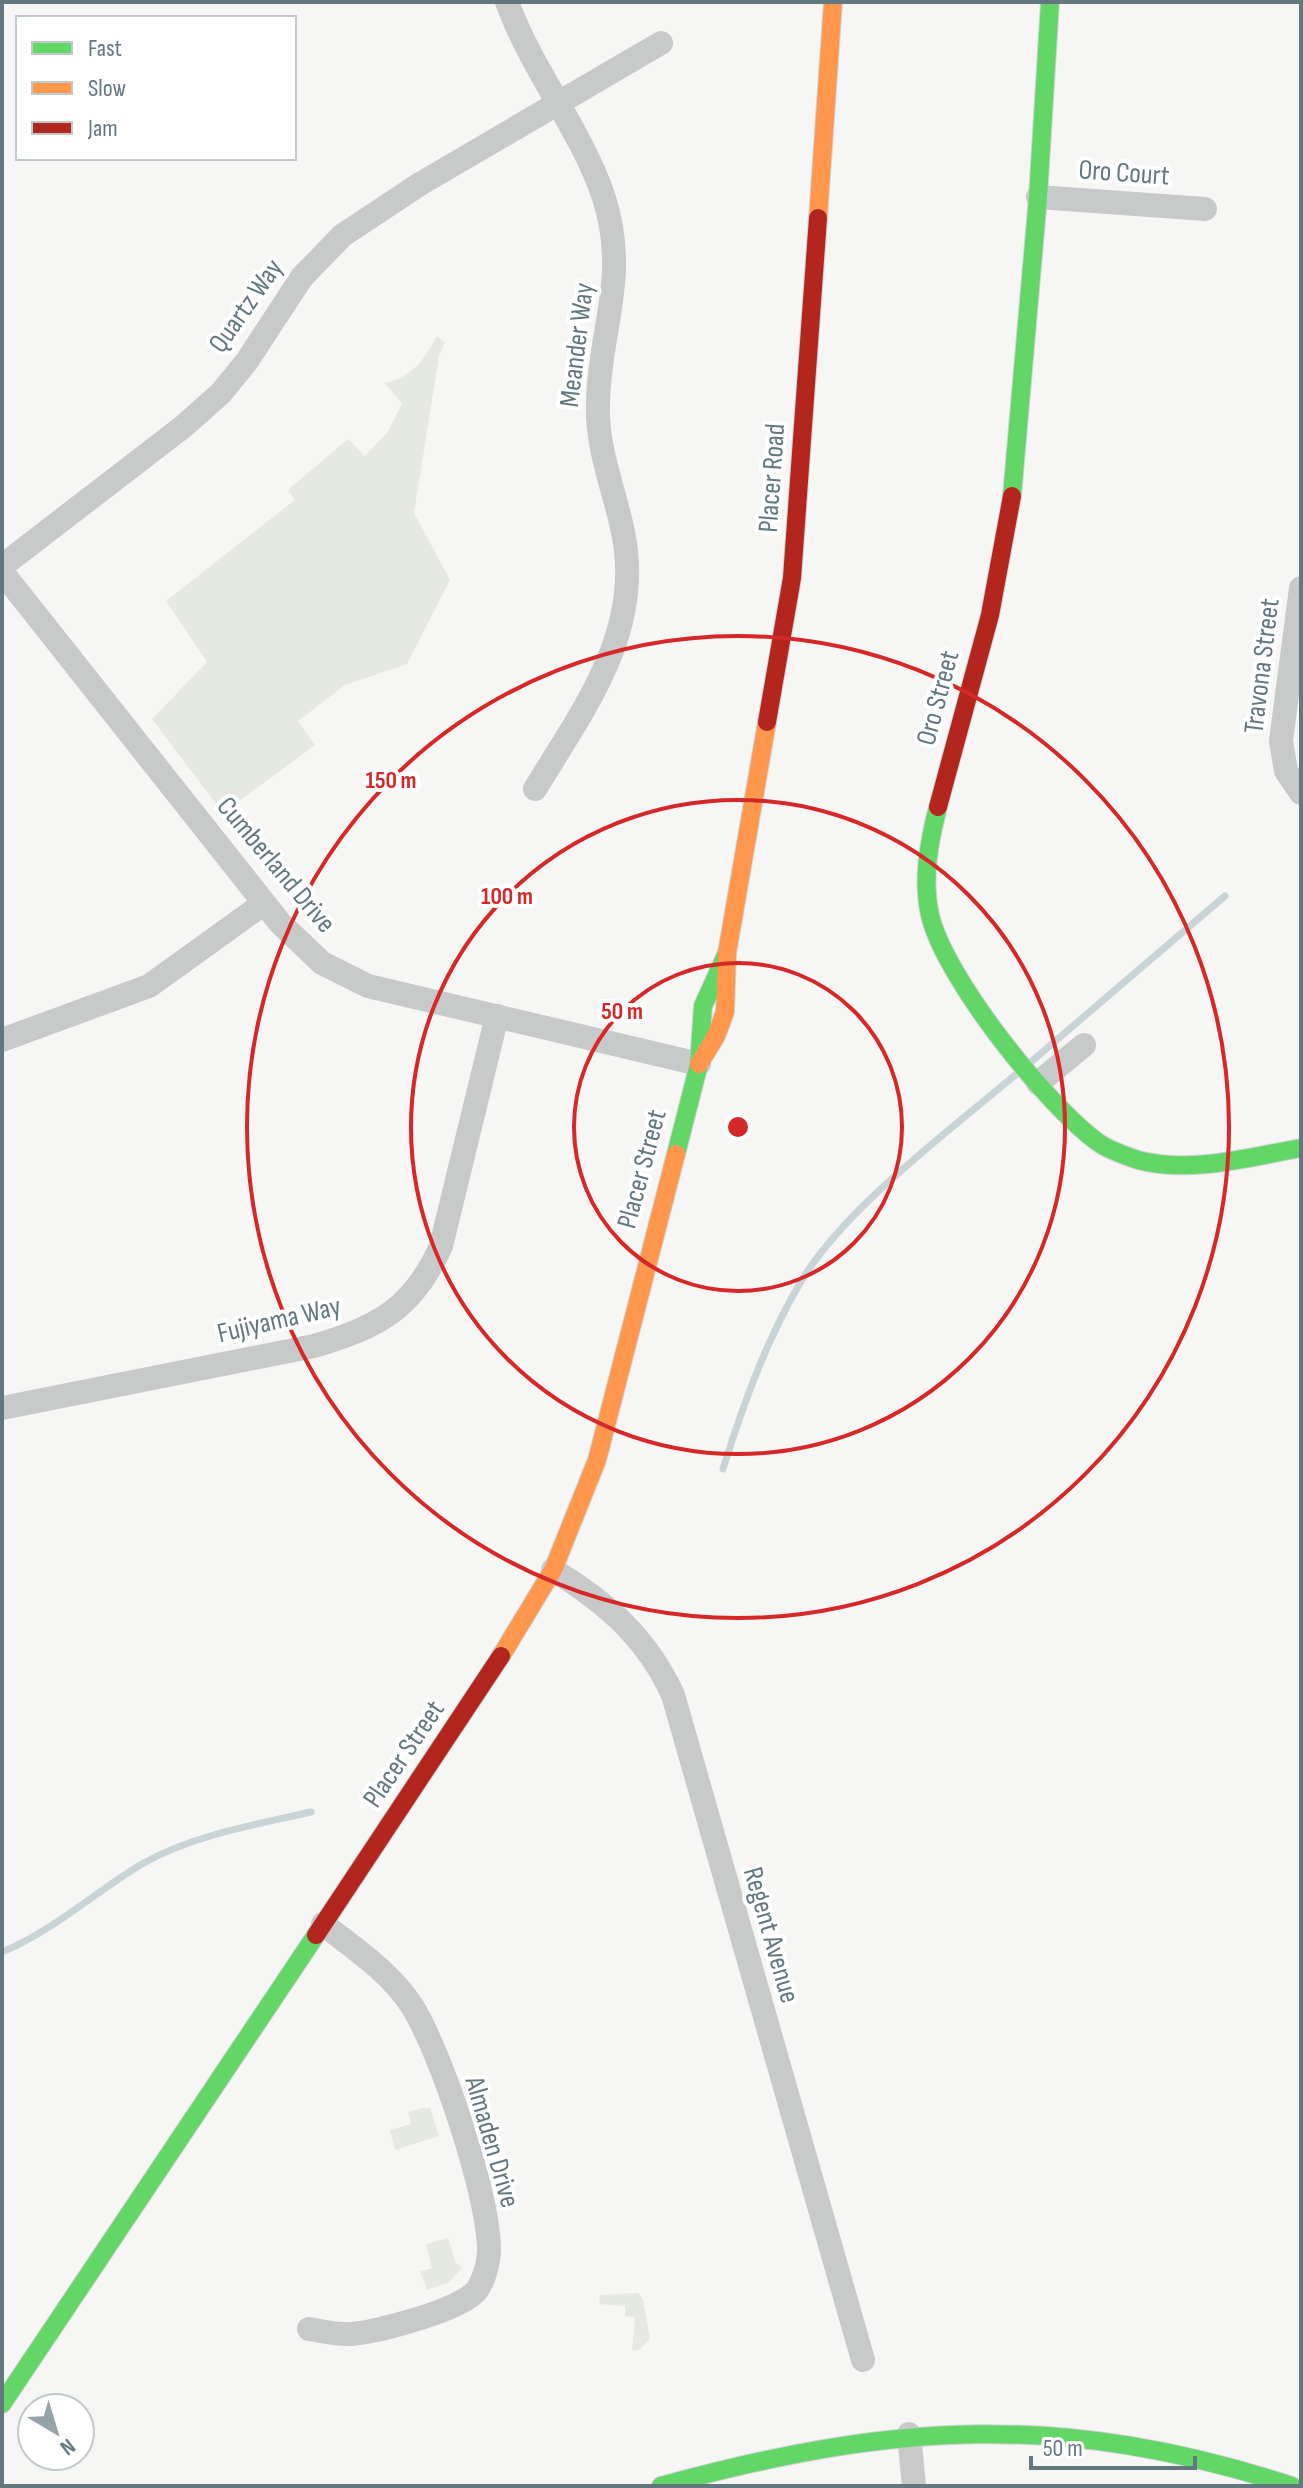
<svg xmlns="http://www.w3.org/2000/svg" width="1303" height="2488" viewBox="0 0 1303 2488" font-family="'Sofia Sans Condensed',sans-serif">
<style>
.green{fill:#e6e8e2}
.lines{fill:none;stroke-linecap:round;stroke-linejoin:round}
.stream{stroke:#c8d4d5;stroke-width:7}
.fast-casing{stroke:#d2d4d4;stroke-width:20}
.slow-casing{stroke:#d2d4d4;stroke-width:20}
.jam-casing{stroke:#d2d4d4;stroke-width:20}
.street{stroke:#c8caca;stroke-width:24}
.fast{stroke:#63d668;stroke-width:18}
.slow{stroke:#ff974d;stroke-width:18}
.jam{stroke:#b3261e;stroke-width:18}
.ring{fill:none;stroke:#d62828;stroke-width:4}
.labels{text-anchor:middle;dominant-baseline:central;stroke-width:8;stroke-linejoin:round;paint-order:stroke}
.street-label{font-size:28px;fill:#62777e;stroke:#fff}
.centre{fill:#d62828;stroke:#fff;stroke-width:4}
.ring-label{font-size:24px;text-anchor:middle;font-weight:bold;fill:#d62828;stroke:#fff;stroke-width:8;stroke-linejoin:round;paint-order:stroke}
</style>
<rect width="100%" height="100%" fill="#f6f6f5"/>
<!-- green -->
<g class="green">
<path d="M 437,336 L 445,342 L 439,356 L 414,513 L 450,580 L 407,664 L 345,685 L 298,721 L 315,745 L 223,813 L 152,719 L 207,662 L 166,601 L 295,500 L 288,490 L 348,439 L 365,456 L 387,433 L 402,404 L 385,383 C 412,377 424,360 437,336 Z"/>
<polygon points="422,2108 430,2108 439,2136 395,2150 390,2130 411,2124 408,2112"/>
<polygon points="448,2238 456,2263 462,2268 449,2282 427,2290 420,2271 432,2268 426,2244"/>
<polygon points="638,2293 643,2299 650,2339 640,2349 632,2351 635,2317 625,2316 625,2306 599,2304 600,2295"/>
</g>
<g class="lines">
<!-- stream -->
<g class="stream">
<polyline points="1032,1061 1225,896"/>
<path d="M 723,1469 C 743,1405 766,1341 800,1283 C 844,1208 953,1128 1020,1071"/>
<path d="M 2,1952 C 53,1931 95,1892 142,1864 C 193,1835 254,1825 311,1812"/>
</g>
<!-- fast casing -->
<g class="fast-casing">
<g id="fast">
<polyline points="1012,496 1038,197 1050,2"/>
<path d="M 938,807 C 929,842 922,879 930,915 C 944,977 1047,1106 1099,1143 C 1109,1150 1126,1156 1138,1160 C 1191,1174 1249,1157 1301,1148"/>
<polyline points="676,1154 699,1064 703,1006 727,953"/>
<polyline points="2,2404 316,1935"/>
<path d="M 661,2486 C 891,2423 1062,2411 1292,2486"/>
</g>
</g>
<!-- slow casing -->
<g class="slow-casing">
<g id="slow">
<polyline points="818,218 833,2"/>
<polyline points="699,1064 716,1036 725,1012 727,953 767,722"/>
<polyline points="501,1656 553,1570 597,1460 676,1154"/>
</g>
</g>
<!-- jam casing -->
<g class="jam-casing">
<g id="jam">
<polyline points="767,722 792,578 818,218"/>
<polyline points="938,807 990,615 1012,496"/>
<polyline points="316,1935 501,1656"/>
</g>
</g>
<!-- street -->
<g class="street">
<path d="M 507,2 C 532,71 581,129 604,198 C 629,277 600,326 598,402 C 596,448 614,488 623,532 C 644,631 583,710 535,789"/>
<polyline points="1038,197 1205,209"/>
<polyline points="2,566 184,426 221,393 247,361 302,277 343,235 420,184 661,43"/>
<polyline points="2,572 280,923 322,963 368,986 699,1064"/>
<polyline points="1301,588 1281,741 1286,771 1301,793"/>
<polyline points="2,1040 149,986 263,904"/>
<polyline points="1038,1083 1084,1045"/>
<path d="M 2,1408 L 314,1346 C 378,1327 413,1309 441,1246 L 497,1016"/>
<path d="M 553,1570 C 606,1602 647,1638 673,1695 L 863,2360"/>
<path d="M 309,2329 C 322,2331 338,2335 351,2334 C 377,2332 462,2310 477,2290 C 484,2280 489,2262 489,2250 C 489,2196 441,2052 412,2006 C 390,1972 355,1949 323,1924"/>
<polyline points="909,2434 914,2486"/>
</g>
<!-- fast -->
<use href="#fast" class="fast"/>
<!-- slow -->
<use href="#slow" class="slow"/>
<!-- jam -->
<use href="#jam" class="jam"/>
</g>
<!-- distance rings -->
<g class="ring">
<circle cx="738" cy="1127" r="164"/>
<circle cx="738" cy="1127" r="327"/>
<circle cx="738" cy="1127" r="491"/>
</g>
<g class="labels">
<!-- street labels -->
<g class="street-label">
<text transform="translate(1124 173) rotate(4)">Oro Court</text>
<text transform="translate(246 306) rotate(-55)">Quartz Way</text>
<text transform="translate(577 345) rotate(-83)">Meander Way</text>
<text transform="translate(772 478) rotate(-86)">Placer Road</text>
<text transform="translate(1262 666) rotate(-83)">Travona Street</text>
<text transform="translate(938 698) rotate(-75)">Oro Street</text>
<text transform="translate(276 865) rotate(50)">Cumberland Drive</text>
<text transform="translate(642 1169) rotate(-75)">Placer Street</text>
<text transform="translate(279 1320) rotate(-13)">Fujiyama Way</text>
<text transform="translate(404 1754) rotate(-56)">Placer Street</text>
<text transform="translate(771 1935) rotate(74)">Regent Avenue</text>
<text transform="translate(492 2142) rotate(74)">Almaden Drive</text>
</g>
</g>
<circle cx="738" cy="1127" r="12" class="centre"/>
<g class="ring-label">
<text x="391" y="788">150 m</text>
<text x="507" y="904">100 m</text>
<text x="622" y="1019">50 m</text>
</g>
<!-- border -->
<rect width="1303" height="2488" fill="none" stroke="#62777e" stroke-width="8"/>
<!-- legend -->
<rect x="16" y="16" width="280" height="144" fill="#ffffff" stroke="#c0c9cb" stroke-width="2"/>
<rect x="32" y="42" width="40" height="12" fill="#63d668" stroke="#c0c9cb" stroke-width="2"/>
<text x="88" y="56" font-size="24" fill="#62777e">Fast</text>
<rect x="32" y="82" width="40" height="12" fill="#ff974d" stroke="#c0c9cb" stroke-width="2"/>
<text x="88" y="96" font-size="24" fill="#62777e">Slow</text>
<rect x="32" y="122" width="40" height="12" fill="#b3261e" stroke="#c0c9cb" stroke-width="2"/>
<text x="88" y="136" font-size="24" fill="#62777e">Jam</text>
<!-- north arrow -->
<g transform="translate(56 2432) rotate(142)"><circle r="38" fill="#ffffff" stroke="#c0c9cb" stroke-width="2"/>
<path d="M0-6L14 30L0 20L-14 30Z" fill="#96a3a8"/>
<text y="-12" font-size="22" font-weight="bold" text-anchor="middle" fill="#62777e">N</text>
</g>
<!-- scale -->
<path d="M1031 2456v12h164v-12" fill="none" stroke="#62777e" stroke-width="4"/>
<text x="1043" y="2456" font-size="24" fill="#62777e" stroke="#ffffff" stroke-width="6" paint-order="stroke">50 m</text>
</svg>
